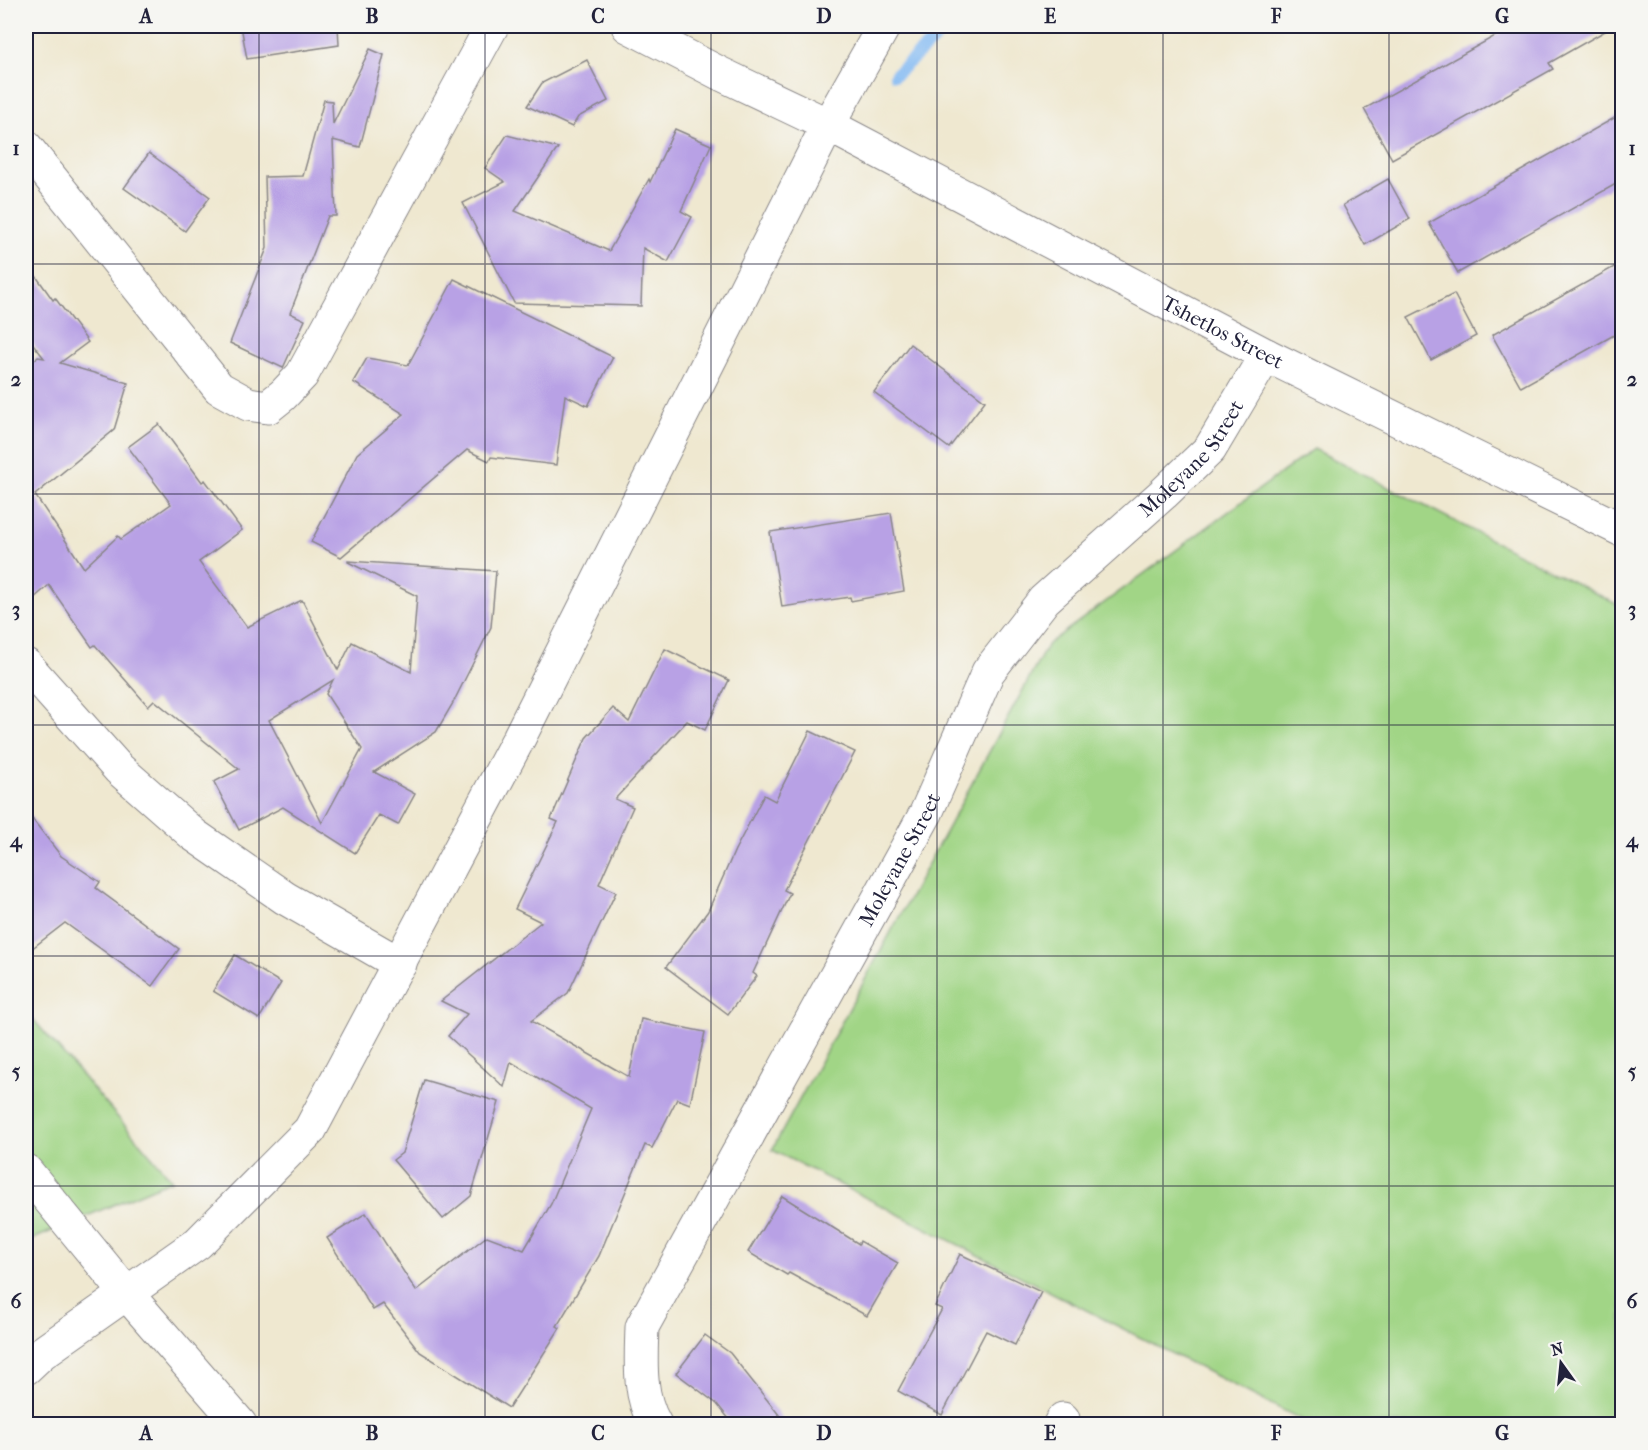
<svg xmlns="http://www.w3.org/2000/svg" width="1648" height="1450" viewBox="0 0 1648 1450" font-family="'IM FELL French Canon',serif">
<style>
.green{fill:#a1d586;stroke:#627c60;stroke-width:1.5}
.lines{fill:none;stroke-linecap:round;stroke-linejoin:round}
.stream{stroke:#83baf3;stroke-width:12}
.building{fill:#b8a1e5;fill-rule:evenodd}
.minor-casing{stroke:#888586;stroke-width:35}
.minor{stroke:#fff;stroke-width:33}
.grid{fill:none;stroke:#22223b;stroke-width:1.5;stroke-opacity:0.55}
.labels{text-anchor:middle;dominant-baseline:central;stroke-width:6;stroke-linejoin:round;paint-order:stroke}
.street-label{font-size:21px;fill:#22223b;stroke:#f6f6f2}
.neatline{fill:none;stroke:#22223b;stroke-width:2}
.grid-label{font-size:20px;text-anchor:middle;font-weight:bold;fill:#22223b}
</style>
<rect width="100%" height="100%" fill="#f6f6f2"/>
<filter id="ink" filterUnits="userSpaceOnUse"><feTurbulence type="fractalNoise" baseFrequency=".0167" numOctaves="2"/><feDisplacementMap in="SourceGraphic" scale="12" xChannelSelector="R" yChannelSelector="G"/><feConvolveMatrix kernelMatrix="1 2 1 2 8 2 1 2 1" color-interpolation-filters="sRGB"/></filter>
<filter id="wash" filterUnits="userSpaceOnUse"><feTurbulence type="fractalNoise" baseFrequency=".008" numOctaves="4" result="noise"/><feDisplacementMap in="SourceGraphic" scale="24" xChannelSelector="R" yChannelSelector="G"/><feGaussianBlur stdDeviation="1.35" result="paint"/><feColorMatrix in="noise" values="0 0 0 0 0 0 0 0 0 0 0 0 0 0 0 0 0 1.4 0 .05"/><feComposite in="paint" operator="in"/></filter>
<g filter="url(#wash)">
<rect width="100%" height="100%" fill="#efe8d0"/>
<!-- green -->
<g class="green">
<polygon points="1314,449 1622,607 1622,1424 1310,1424 772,1150 1048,644"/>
<polygon points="26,1011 172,1180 26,1242"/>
</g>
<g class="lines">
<!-- stream -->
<polyline class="stream" points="895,75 949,26"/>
</g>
<g id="blocks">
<!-- building -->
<g class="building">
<polygon points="241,26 338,26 339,45 247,59"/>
<polygon points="1513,26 1614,26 1549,63 1553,69 1392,159 1364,109"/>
<polygon points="370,49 384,55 360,147 333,140 336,216 328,216 290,313 305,320 283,368 230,343 267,248 265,177 303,176 324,100 332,101 333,124"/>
<polygon points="587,60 608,101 578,117 572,127 527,106 542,83"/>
<polygon points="1623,113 1623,180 1458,273 1429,223"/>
<polygon points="675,129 711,145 681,211 692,217 668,262 643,248 641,306 514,303 463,203 505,182 485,168 507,135 558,148 515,211 609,251 649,179 650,182"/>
<polygon points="149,153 210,197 185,231 124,188"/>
<polygon points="1388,179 1410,219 1365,245 1343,205"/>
<path d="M 26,262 L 53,300 L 55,298 L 88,342 L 60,363 L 128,383 L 114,430 L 35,495 L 84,568 L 118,536 L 121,539 L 171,504 L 128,447 L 159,424 L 202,482 L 205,480 L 242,530 L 199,562 L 247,627 L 302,600 L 338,670 L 352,642 L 411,672 L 417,596 L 348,562 L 348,561 L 496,571 L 491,627 L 453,703 L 436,732 L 374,772 L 415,794 L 398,825 L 379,815 L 355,853 L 283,807 L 239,830 L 214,782 L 239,769 L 154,700 L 148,706 L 95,645 L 92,647 L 49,585 L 26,605 L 26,367 L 38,357 L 44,358 L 26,335 ZM 333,680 L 326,694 L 362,749 L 322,823 L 269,720 Z"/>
<polygon points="1623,262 1623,330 1521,387 1492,335"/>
<polygon points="454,279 613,357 588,406 565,395 556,465 491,457 489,461 467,450 341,557 311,542 357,454 404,414 353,382 367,358 408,365"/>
<polygon points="1454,294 1476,336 1431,360 1408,317"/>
<polygon points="910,344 985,401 949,448 874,392"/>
<polygon points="891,513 904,591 851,601 850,597 782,607 770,532"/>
<polygon points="665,649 729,680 705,730 687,721 615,799 633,807 599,884 616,892 568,993 531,1021 629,1077 641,1019 705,1032 690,1104 677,1099 652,1148 645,1145 599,1256 557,1326 560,1328 509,1408 420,1352 383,1304 373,1310 327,1238 366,1213 416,1291 487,1236 524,1250 551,1204 591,1109 511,1062 504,1087 448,1036 467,1014 441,1001 541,922 515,909 558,822 551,819 586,738 613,708 629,722"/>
<polygon points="810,731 855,752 784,890 790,893 753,973 757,976 728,1014 666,967 708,911 735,850 764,795 775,801"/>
<polygon points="26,811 61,856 100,882 96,888 179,949 152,986 65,923 26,953"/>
<polygon points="235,955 281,983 259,1019 213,991"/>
<polygon points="424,1080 499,1102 471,1196 443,1219 393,1160 402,1153"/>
<polygon points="782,1196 859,1244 860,1241 898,1263 867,1316 789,1273 787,1275 748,1252"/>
<polygon points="960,1254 1041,1292 1015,1345 986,1331 942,1415 898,1391 942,1309 935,1306"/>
<polygon points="705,1335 730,1353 787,1425 734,1425 717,1404 676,1373"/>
</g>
</g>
</g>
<g filter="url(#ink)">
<use href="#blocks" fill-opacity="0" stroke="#888586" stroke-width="1.5"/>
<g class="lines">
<!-- minor casing -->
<g class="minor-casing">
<g id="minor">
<path id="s1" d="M 628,26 L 719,73 L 828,125 L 1266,355 L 1622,530"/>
<polyline points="26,147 219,388 248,404 268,407 283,395 302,375 492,26"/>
<polyline points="26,665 119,769 194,835 285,898 400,964"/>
<polyline points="26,1171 127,1294 240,1424"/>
<polyline points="26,1368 42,1353 198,1243 310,1130 519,738 828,125 884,26"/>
<path id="s2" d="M 655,1424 C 638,1394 641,1361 642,1327 L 926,813 L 988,672 L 1044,600 L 1163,494 L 1210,449 L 1266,355"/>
<polyline points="1060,1424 1063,1419"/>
</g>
</g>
<!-- minor -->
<use href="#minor" class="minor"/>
</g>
</g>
<!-- grid -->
<path class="grid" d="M 259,26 L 259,1424M 485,26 L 485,1424M 711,26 L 711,1424M 937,26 L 937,1424M 1163,26 L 1163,1424M 1389,26 L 1389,1424M 26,264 L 1622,264M 26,494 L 1622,494M 26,725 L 1622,725M 26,956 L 1622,956M 26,1186 L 1622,1186"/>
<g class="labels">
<!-- street labels -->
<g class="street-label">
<text stroke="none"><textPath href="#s1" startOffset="669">Tshetlos Street</textPath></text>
<text stroke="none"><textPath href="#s2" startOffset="1137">Moleyane Street</textPath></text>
<text stroke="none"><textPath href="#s2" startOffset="633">Moleyane Street</textPath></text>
</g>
</g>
<!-- margin -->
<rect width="1648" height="1450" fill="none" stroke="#f6f6f2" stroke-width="66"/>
<!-- north arrow -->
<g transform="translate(1561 1363) rotate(345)" stroke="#f6f6f2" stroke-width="4.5" paint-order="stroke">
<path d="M0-4.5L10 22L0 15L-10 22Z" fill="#22223b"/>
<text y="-9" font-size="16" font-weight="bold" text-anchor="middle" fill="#22223b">N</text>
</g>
<rect x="33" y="33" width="1582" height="1384" class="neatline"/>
<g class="grid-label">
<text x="146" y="23">A</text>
<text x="372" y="23">B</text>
<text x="598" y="23">C</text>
<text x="824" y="23">D</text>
<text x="1050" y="23">E</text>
<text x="1276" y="23">F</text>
<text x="1502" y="23">G</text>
<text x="16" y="155">1</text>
<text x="1632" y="155">1</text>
<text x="16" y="386">2</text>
<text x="1632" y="386">2</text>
<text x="16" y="616">3</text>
<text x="1632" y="616">3</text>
<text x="16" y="847">4</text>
<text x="1632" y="847">4</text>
<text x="16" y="1078">5</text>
<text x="1632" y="1078">5</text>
<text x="16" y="1308">6</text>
<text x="1632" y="1308">6</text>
<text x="146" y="1440">A</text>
<text x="372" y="1440">B</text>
<text x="598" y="1440">C</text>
<text x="824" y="1440">D</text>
<text x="1050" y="1440">E</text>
<text x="1276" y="1440">F</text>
<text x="1502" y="1440">G</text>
</g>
</svg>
